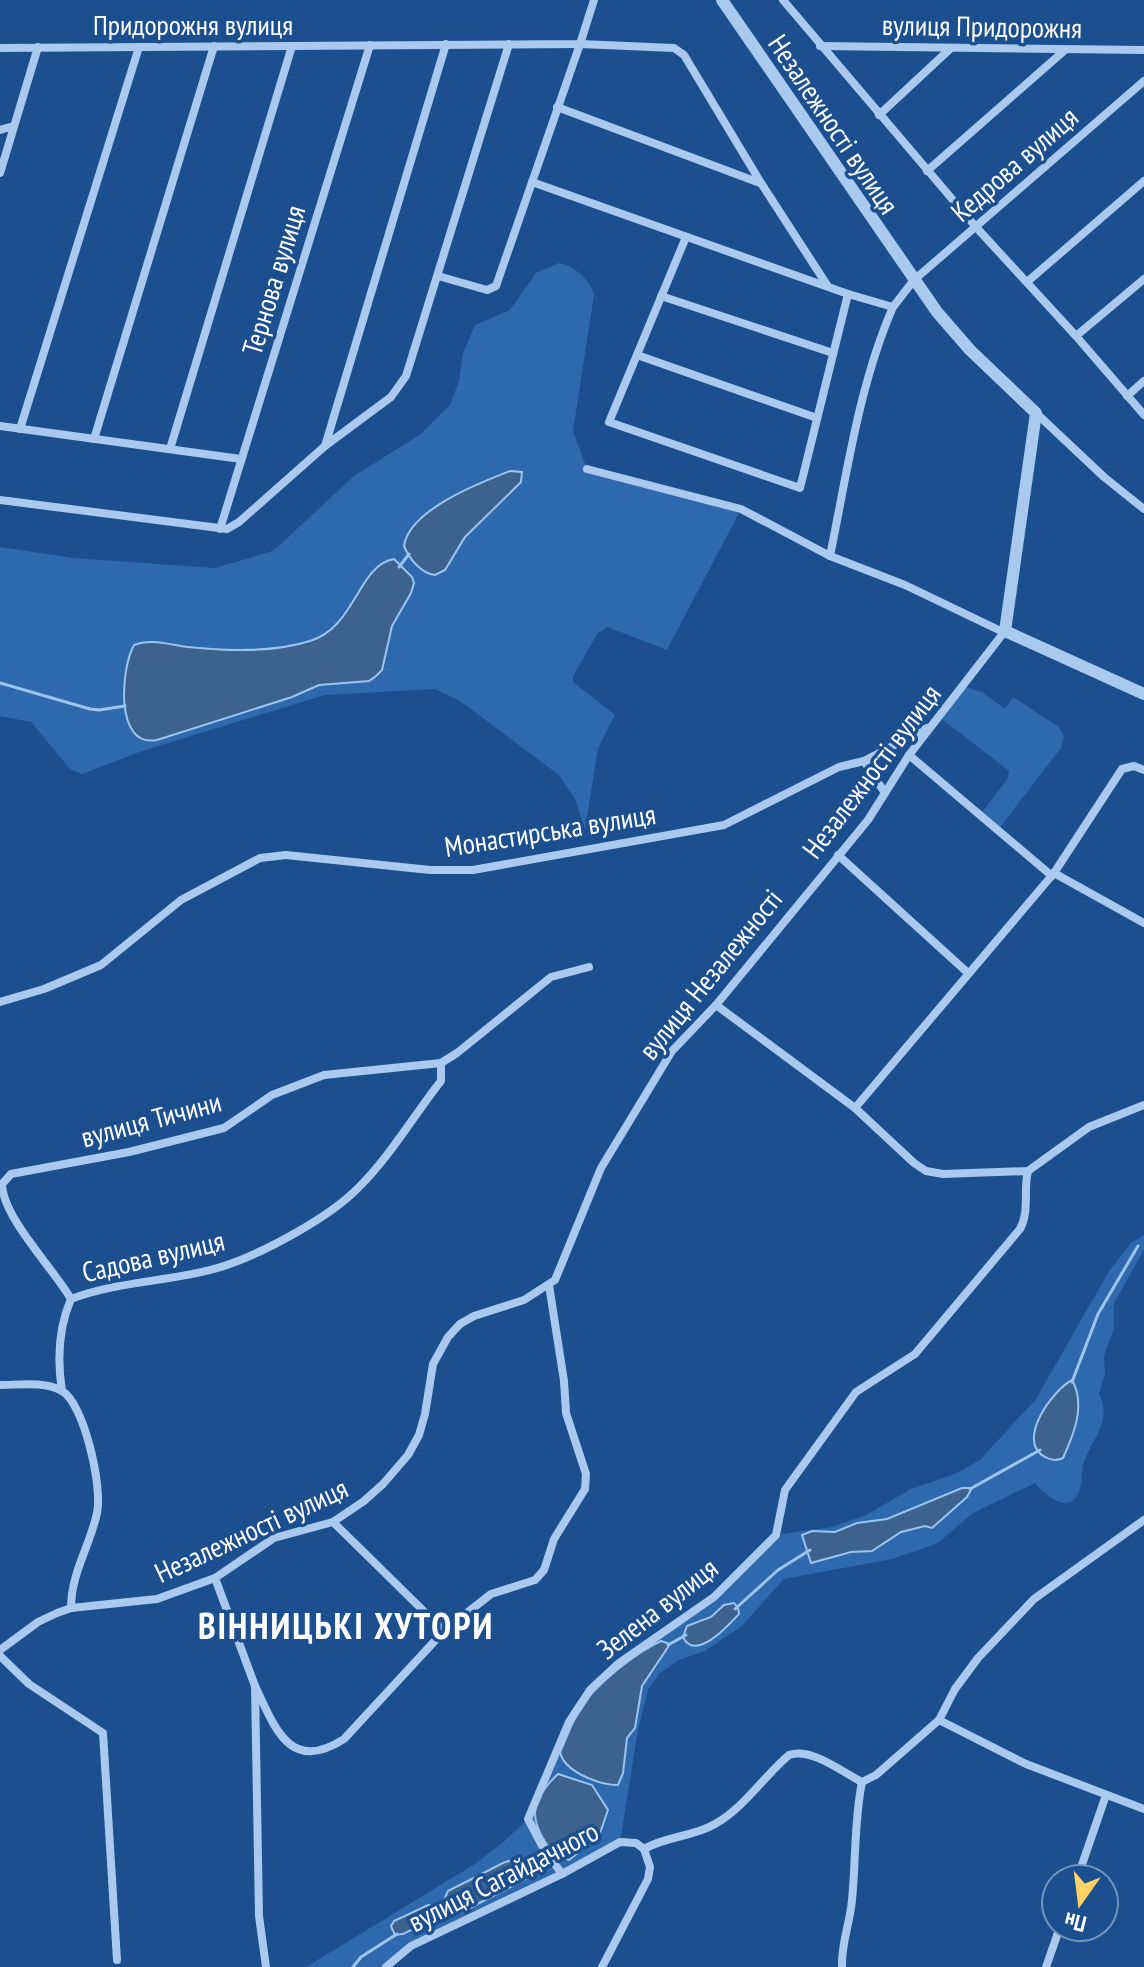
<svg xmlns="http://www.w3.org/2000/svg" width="1144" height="1967" viewBox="0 0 1144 1967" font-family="'PT Sans Narrow',sans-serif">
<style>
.green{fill:#2e69ad;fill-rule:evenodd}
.water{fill:#3c6290;stroke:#9cc4f0;stroke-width:2}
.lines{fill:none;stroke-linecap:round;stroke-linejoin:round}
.stream{stroke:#9cc4f0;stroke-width:3}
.minor{stroke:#a9c9ee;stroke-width:8}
.tertiary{stroke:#a9c9ee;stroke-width:12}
.labels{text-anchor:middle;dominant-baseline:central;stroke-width:7;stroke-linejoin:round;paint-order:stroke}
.street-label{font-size:28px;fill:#fff;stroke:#1b4f8f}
.district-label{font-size:36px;font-weight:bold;letter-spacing:2px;fill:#fff;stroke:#1b4f8f}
</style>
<rect width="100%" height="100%" fill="#1b4f8f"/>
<!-- green -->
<g class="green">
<path d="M 559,263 C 574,266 590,279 594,295 L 573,431 L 587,469 L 741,509 L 667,650 L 607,627 L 598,633 L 573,676 L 573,682 L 615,715 L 598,748 L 585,829 L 575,799 L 559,775 L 460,701 L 435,689 L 325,695 L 145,750 L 82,774 L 70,769 L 31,722 L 0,716 L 0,547 L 73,558 L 215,568 L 273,551 L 354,476 L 421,434 L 450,405 L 459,381 L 463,353 L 475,325 L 510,310 L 536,273 Z"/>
<polygon points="962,686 982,692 1005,709 1013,697 1059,727 1064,737 1061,748 998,830 980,815 1008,778 1009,771 938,716"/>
<path d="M 1144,1235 L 1144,1250 L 1114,1303 L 1114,1328 L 1104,1356 L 1105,1374 L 1099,1394 C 1113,1422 1091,1439 1083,1465 C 1082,1472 1082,1478 1081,1484 C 1073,1519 1049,1498 1035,1483 L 973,1513 L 939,1542 L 928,1547 L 892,1559 L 784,1579 L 742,1626 L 705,1651 L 679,1660 L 660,1673 L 648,1690 L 638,1730 L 620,1842 L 411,1946 L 386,1967 L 306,1967 L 475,1864 L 502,1843 L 528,1819 L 557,1745 L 600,1680 L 714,1597 L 776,1535 L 832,1527 L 866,1515 L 911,1489 L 955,1474 L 980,1460 L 1036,1399 L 1109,1271 L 1132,1242 ZM 1066,1384 L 1076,1386 C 1078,1427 1078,1427 1053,1460 L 1043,1456 L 1035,1427 ZM 962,1488 L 949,1513 L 943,1516 L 938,1524 L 901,1532 L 872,1551 L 830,1556 L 811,1563 L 802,1535 L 812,1531 L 835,1532 L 857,1523 L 887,1519 Z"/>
</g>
<!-- water -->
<g class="water">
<path d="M 510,471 L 522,472 L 521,482 L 465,537 L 445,570 L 435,575 C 420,573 409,558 404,546 C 409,510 479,483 510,471 Z"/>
<path d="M 394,559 L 412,577 L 414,583 L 411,593 L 392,626 L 382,670 L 376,676 L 369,681 L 319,685 L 292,697 L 157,740 C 114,748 121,668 134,645 C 152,638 170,645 188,647 C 227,651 272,653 310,641 C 356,627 358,565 394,559 Z"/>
<path d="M 1072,1380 C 1086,1405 1074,1434 1063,1458 C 1057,1461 1052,1461 1045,1457 C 1015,1441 1053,1390 1072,1380 Z"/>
<polygon points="962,1488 972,1488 967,1497 932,1528 925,1526 901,1532 872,1551 851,1552 811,1563 802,1535 812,1531 835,1532 857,1523 887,1519"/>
<path d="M 734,1603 L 738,1608 L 739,1614 C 727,1627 695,1662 683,1637 L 687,1626 L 711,1617 L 724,1605 Z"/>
<path d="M 661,1641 L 670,1644 L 642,1686 L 635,1728 L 627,1738 L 623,1773 L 618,1785 C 600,1785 564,1772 560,1752 C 567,1737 573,1719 582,1706 C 597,1683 637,1652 661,1641 Z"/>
<path d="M 558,1774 L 592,1785 L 608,1810 L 599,1836 L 569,1860 L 555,1856 C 530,1824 526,1804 558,1774 Z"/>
<path d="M 518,1858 L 534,1861 L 534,1871 L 526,1879 L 462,1912 C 452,1914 448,1909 444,1900 L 448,1891 L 503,1863 Z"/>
<polygon points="428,1905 432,1906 436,1913 434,1919 403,1934 395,1935 391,1926 394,1921"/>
</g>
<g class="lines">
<!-- stream -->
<g class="stream">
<polyline points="399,567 409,554"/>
<polyline points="0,683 90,709 99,710 125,706"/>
<polyline points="1072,1382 1098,1314 1138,1246"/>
<polyline points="970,1489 1040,1450"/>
<polyline points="735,1609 778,1570 810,1550"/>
<polyline points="668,1645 686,1635"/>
<polyline points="434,1910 449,1904"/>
<polyline points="353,1967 361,1957 397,1934"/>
</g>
<!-- minor -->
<g class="minor">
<polyline points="783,0 975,226 1076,336 1144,415"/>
<polyline points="820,46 1144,50"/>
<polyline points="0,48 580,44 594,0"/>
<polyline points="557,107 760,183"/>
<polyline points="879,115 951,48"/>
<polyline points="0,130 14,126"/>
<polyline points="927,171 1065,50"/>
<polyline points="0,173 38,47"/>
<polyline points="532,182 848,294 893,307 914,280 1144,81"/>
<polyline points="686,237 609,422 800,488 848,294"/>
<polyline points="438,276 487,290 496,286 580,44 674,48 684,55 761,183 827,285"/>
<polyline points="1027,282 1144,181"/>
<polyline points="661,296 833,353"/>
<polyline points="1076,336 1144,279"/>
<polyline points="637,355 817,418"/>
<polyline points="1127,396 1144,381"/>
<polyline points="1036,413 1104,477 1144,509"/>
<polyline points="0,426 241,459"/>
<polyline points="20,429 139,47"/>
<polyline points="94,439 214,46"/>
<polyline points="325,446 446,44"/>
<polyline points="170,449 292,46"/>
<polyline points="587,469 741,509 830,556 905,585 1003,632"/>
<polyline points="0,500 227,529 239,522 325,446 391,397 406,376 509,44"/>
<polyline points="220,529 370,45"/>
<path d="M 830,556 C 847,473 859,385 893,307"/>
<polyline points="909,755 1052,876"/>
<polyline points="864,761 885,793"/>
<polyline points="838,855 968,973"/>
<polyline points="1054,873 1144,923"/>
<polyline points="0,1002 44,989 101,965 181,900 260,858 286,855 430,870 473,870 724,825 839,767 864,761 927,728"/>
<polyline points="716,1005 855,1108 914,1163 926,1171 943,1174 1028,1171 1089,1127 1144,1105"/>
<polyline points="855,1108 1054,873 1122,769 1134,766 1144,770"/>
<path d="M 71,1299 C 53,1268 3,1218 2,1184 L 11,1174 L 129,1152 L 224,1128 L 272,1095 L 324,1075 L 441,1063 L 457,1053 L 551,977 L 589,967"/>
<path d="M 0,1385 C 19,1385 44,1381 62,1391 C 84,1403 103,1488 97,1513 C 90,1546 71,1573 71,1608"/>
<path d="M 62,1391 C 57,1359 58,1329 71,1299 C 120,1280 176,1282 227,1265 C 265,1252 330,1217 358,1188 C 389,1158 414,1115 441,1081 L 441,1063"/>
<polyline points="333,1522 444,1631"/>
<polyline points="215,1578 255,1686 259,1916 266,1967"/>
<polyline points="0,1650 38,1622 57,1613 71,1608 157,1599 215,1578 274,1538 333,1522 364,1501 383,1484 408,1455 419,1435 425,1414 433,1364 448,1337 460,1324 474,1316 524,1300 555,1280 601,1168 672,1051 716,1005 868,820 909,755 1005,631 1005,626"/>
<polyline points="0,1656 29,1684 103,1733 117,1960"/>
<path d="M 255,1686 C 275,1728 290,1774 344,1739 L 444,1631 L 491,1594 L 535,1580 L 544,1570 L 554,1539 L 585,1489 L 586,1474 L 566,1413 L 564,1381 L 549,1285"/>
<polyline points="939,1720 1026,1764 1144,1809"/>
<path d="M 562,1874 L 544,1849 L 528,1819 L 569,1722 L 590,1690 L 619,1663 L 714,1597 L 776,1535 L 785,1490 L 856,1392 L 915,1354 L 1020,1229 C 1030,1211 1023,1190 1028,1171"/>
<polyline points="1077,1879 1106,1795"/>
<path d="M 386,1967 L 411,1946 L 562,1874 L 620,1842 L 636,1843 L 644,1849 C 666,1836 693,1837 715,1824 C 744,1808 764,1776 789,1755 C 811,1747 842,1772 862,1782"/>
<polyline points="602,1967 648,1879 650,1867 644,1849"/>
<path d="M 842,1967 C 841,1944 850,1923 852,1900 C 856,1860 854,1821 862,1782 L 876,1775 L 939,1720 L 955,1689 L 978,1658 L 1034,1599 L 1144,1520"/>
<polyline points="1046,1967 1060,1927"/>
</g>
<!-- tertiary -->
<polyline class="tertiary" points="722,0 937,312 970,350 1036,413 1005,631 1144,694"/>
</g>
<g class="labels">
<!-- street labels -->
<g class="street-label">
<text x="193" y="24">Придорожня вулиця</text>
<text transform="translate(982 26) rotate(1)">вулиця Придорожня</text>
<text transform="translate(834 124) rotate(56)">Незалежності вулиця</text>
<text transform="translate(1014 164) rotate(-41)">Кедрова вулиця</text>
<text transform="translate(273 280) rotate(-73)">Тернова вулиця</text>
<text transform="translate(871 771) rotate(-53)">Незалежності вулиця</text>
<text transform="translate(550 830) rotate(-9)">Монастирська вулиця</text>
<text transform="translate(710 974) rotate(-51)">вулиця Незалежності</text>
<text transform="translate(151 1119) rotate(-15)">вулиця Тичини</text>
<text transform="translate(153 1256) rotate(-13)">Садова вулиця</text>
<text transform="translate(251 1530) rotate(-25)">Незалежності вулиця</text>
<text transform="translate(657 1608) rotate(-38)">Зелена вулиця</text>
<text transform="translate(503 1876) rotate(-27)">вулиця Сагайдачного</text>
</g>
<!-- district labels -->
<g class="district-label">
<text x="346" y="1625">ВІННИЦЬКІ ХУТОРИ</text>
</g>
</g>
<!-- north arrow -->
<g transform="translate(1080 1903) rotate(194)"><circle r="38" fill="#1b4f8f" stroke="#7695bc" stroke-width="2"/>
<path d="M0-6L14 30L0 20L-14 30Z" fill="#ffd166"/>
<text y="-12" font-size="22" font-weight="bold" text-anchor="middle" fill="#ffffff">Пн</text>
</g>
</svg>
